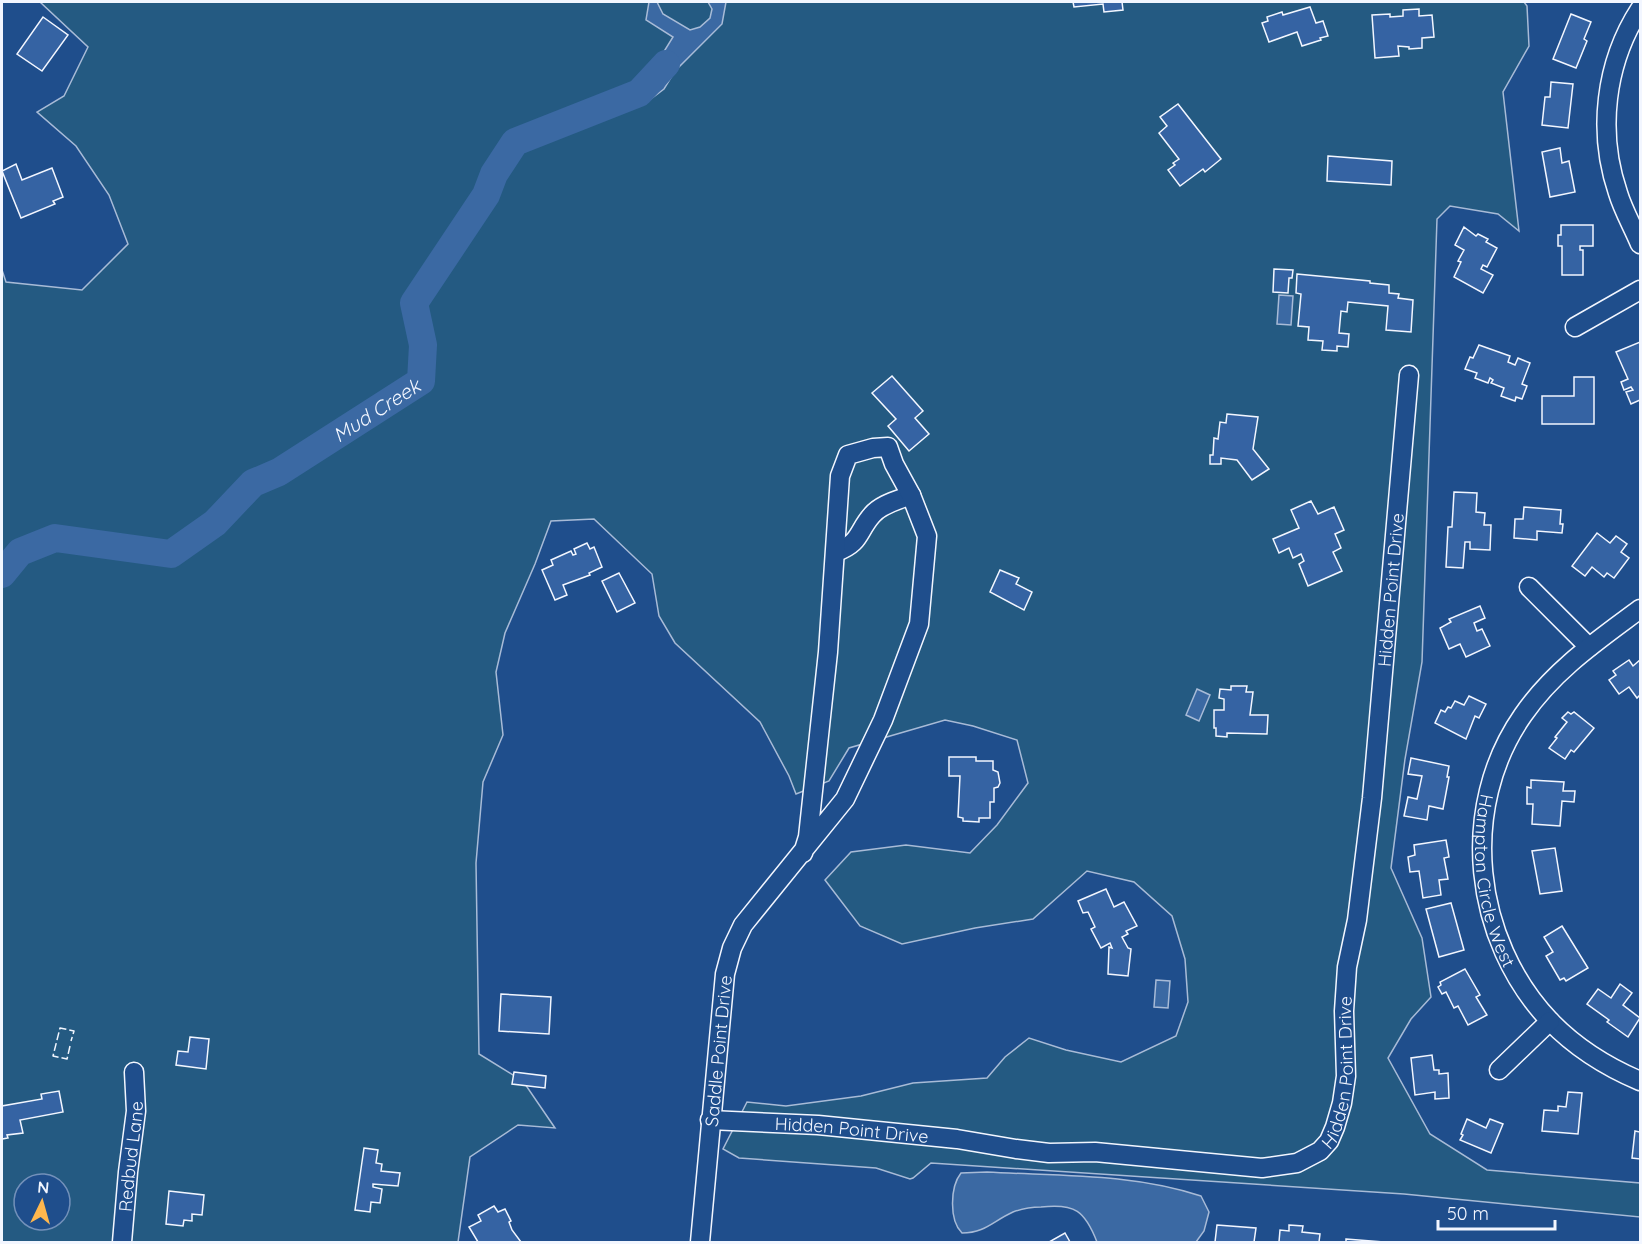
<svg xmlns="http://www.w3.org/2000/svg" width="1642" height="1244" viewBox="0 0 1642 1244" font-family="Quicksand,sans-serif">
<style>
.green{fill:#245a82;stroke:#a8bbd7;stroke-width:1.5;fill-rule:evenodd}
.water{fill:#3b69a3;stroke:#a8bbd7;stroke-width:1.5}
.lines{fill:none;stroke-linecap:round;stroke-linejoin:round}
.river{stroke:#3b69a3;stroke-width:28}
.building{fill:#3563a3;stroke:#f2f6ff;stroke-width:1.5}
.minor-casing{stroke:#f2f6ff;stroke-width:21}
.minor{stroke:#1f4e8c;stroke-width:18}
.fence{stroke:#f2f6ff;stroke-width:1.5;stroke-dasharray:8 3;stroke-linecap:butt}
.labels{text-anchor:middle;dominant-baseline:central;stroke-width:4.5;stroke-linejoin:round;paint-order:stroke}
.street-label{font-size:18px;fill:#f2f6ff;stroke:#1f4e8c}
.water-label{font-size:20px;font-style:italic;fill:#f2f6ff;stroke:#1f4e8c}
</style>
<rect width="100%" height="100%" fill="#1f4e8c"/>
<!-- green -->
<path class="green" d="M 40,2 L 1524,2 L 1527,6 L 1529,46 L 1503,92 L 1519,231 L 1498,214 L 1450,206 L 1437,219 L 1422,662 L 1405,759 L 1391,868 L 1422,938 L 1431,997 L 1411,1019 L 1388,1058 L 1430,1134 L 1487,1170 L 1640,1183 L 1640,1217 L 1404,1194 L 931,1163 L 913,1178 L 910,1179 L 876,1168 L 739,1158 L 723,1149 L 747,1102 L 786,1106 L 861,1096 L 913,1083 L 987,1078 L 1005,1057 L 1029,1038 L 1066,1050 L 1121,1062 L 1176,1036 L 1188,1002 L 1185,959 L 1172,916 L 1134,882 L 1087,871 L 1033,919 L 975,928 L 902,944 L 860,926 L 825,880 L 851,852 L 906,845 L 970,853 L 997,825 L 1028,783 L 1017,740 L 973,726 L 945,720 L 849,748 L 829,781 L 796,794 L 789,776 L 760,722 L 675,643 L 659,616 L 652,574 L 594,519 L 551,521 L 535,564 L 505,633 L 496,672 L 503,735 L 483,782 L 476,863 L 479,1054 L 523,1081 L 555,1128 L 518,1125 L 470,1157 L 458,1242 L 2,1242 L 2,270 L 6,282 L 82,290 L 128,244 L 109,195 L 76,146 L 37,112 L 64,96 L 88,47 ZM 24,1184 L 60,1184 L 60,1220 L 24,1220 Z"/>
<!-- water -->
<g class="water">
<polygon points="649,2 657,2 663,14 690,30 700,27 710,18 712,9 708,2 726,2 722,24 675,71 664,89 644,104 635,82 660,58 673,37 646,20"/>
<polygon points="1279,295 1293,296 1291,325 1277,324"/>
<polygon points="1197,689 1210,695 1199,721 1186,715"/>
<polygon points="1156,980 1170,981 1168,1008 1154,1007"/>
<path d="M 987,1172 C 1058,1176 1132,1173 1201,1196 L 1209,1212 L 1204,1231 L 1196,1242 L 1097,1242 C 1085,1211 1075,1203 1041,1207 C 1032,1207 1021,1209 1013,1212 C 993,1221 985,1233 962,1233 C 949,1220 950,1187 961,1173 Z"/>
</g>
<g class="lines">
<!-- river -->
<path class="river" id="s1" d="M 2,574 L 20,552 L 55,538 L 171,554 L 215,523 L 253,483 L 279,472 L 421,381 L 423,345 L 414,303 L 486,195 L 494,174 L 515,142 L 639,93 L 666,64"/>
</g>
<!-- building -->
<g class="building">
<polygon points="1073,2 1122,2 1123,10 1104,12 1103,4 1074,7"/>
<polygon points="1310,7 1316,23 1323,21 1328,36 1320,38 1321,40 1302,46 1297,32 1269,42 1262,23 1268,21 1267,17 1282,12 1283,15"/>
<polygon points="1419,9 1419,16 1432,15 1434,37 1422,38 1422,48 1409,49 1409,47 1398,46 1399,56 1375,58 1372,15 1390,14 1390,17 1403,16 1403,10"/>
<polygon points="1571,14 1591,22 1584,39 1587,41 1576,68 1553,59"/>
<polygon points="43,17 68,35 42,71 17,54"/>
<polygon points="1551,82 1573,84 1568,128 1542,125 1545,97 1550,97"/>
<polygon points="1178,104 1221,159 1205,172 1203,169 1180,186 1168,170 1175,165 1173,163 1179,159 1159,133 1167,126 1160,117"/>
<polygon points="1560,148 1562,163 1569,161 1575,192 1550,197 1542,152"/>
<polygon points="1328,156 1392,161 1391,185 1327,181"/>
<polygon points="16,164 22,180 52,168 63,197 53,201 55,204 21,218 2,171"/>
<polygon points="1561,225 1593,225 1593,246 1580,246 1580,250 1583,250 1583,275 1562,275 1562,246 1558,246 1558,235 1561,235"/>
<polygon points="1464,227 1476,236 1478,234 1488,239 1486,242 1497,248 1487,267 1483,265 1481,269 1493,275 1483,293 1454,277 1461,262 1458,261 1464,250 1455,245"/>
<polygon points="1274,269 1293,270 1292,278 1289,278 1288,293 1273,292"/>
<polygon points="1297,274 1370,281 1370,283 1389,285 1389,293 1399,294 1398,298 1413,300 1411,332 1386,330 1388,306 1348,302 1347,312 1341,311 1339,333 1349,334 1348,347 1337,346 1337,351 1322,350 1323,341 1308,340 1309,327 1298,326 1301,294 1296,293"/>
<polygon points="1640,342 1640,400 1631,404 1626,392 1633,390 1631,387 1624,390 1621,382 1628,379 1616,352"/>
<polygon points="1479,345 1510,356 1508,362 1515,365 1518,358 1530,363 1522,384 1527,386 1522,399 1516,397 1515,401 1501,396 1504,388 1491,383 1493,380 1490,378 1488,383 1475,378 1477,373 1465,369 1470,357 1473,358"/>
<polygon points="892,376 923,411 915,418 929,434 909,451 888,426 896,419 872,393"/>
<polygon points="1574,377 1594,377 1594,424 1542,424 1542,396 1574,396"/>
<polygon points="1227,414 1258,417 1253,449 1269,469 1252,480 1237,460 1221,458 1221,464 1210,464 1210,455 1213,455 1214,438 1218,439 1220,422 1226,423"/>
<polygon points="1454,492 1477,493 1476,512 1485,513 1484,525 1491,525 1490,550 1470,549 1470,542 1465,542 1463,568 1446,567 1448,527 1452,527"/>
<polygon points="1311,501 1318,514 1334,507 1344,530 1335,534 1341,548 1333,552 1342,571 1308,586 1299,564 1304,561 1301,554 1293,558 1289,548 1279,553 1273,539 1299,528 1291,510"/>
<polygon points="1524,507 1561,510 1560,524 1563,524 1562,533 1537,531 1537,540 1514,538 1515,519 1523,519"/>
<polygon points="1597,533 1610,543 1616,536 1627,544 1621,552 1629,558 1614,578 1607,573 1604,577 1592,567 1585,576 1572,566"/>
<polygon points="587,543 590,549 594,547 602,567 589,573 590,575 563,585 567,595 555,600 542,570 553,565 551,560 571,551 573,555 576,554 574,549"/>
<polygon points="1000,570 1019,578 1016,584 1032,592 1024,610 990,592"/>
<polygon points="619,573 635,603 617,612 602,581"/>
<polygon points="1480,606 1485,618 1474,623 1477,631 1482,629 1490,646 1466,657 1460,644 1449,649 1440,628 1451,622 1449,619"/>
<polygon points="1629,660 1633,666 1640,660 1640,698 1639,696 1637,698 1629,687 1619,694 1609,680 1616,675 1613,671"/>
<polygon points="1231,686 1247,686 1246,692 1253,692 1250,715 1268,715 1267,734 1227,733 1227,737 1216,736 1216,728 1214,728 1214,710 1224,710 1224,699 1219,698 1220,689 1231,690"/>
<polygon points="1469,696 1486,704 1479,718 1475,716 1466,739 1435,723 1441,710 1445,712 1448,707 1451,708 1455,701 1464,705"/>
<polygon points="1568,712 1571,714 1574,712 1594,728 1574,752 1571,750 1565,759 1549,748 1557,738 1555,737 1567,722 1562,718"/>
<polygon points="949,757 976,757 976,761 993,761 993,770 998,772 1000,783 998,787 994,788 994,802 990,802 990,818 979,818 979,822 963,821 963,818 958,817 960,776 949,776"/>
<polygon points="1411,758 1449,766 1447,777 1449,777 1443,809 1429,806 1427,820 1404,816 1408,797 1417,799 1422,776 1408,774"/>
<polygon points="1531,780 1564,782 1563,791 1575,791 1574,802 1562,801 1560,826 1532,824 1533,804 1527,804 1527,787 1531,788"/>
<polygon points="1446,840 1449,857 1444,858 1448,879 1439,880 1441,895 1423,898 1419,871 1410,872 1408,857 1415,855 1414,845"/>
<polygon points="1555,848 1562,891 1540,894 1532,851"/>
<polygon points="1106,889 1114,907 1124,902 1137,926 1126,931 1128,934 1122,937 1128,948 1131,949 1128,976 1108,974 1109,947 1112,948 1110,943 1101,948 1091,929 1095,927 1088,912 1083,913 1078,901"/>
<polygon points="1451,903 1464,950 1439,957 1426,909"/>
<polygon points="1562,926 1588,968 1566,981 1564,978 1560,980 1546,956 1553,952 1544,937"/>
<polygon points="1465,969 1480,995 1476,997 1487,1015 1468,1025 1458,1006 1454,1008 1446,992 1442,994 1438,987 1441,985 1440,982"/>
<polygon points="1620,984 1632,993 1623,1005 1640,1018 1628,1037 1607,1022 1609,1020 1587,1004 1598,989 1611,998"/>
<polygon points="501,994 551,997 549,1034 499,1031"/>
<polygon points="190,1037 209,1039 206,1069 176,1065 178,1051 188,1052"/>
<polygon points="1432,1055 1434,1070 1439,1070 1439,1074 1448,1073 1449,1098 1435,1099 1435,1092 1415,1095 1411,1058"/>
<polygon points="514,1072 546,1076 545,1088 512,1084"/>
<polygon points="59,1091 63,1112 20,1120 23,1133 7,1135 8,1138 2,1139 2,1106 42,1099 41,1094"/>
<polygon points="1568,1092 1582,1093 1578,1134 1542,1131 1544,1110 1558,1111 1558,1106 1566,1107"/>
<polygon points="1467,1119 1486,1128 1490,1119 1503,1124 1491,1153 1460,1140 1463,1135 1461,1134"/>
<polygon points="1635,1131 1640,1132 1640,1159 1632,1158"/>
<polygon points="364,1148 378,1150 376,1163 382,1164 381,1171 400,1173 398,1186 373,1184 373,1187 382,1189 380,1203 371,1202 370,1212 355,1210"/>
<polygon points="169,1191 204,1195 202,1215 192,1214 192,1221 184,1220 183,1226 166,1224"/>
<polygon points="494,1206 498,1212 505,1209 511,1221 509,1222 512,1230 521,1242 478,1242 469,1227 481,1221 478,1215"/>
<polygon points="1217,1225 1256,1228 1254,1242 1215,1242"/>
<polygon points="1289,1225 1303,1226 1302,1232 1320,1234 1319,1242 1279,1242 1280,1230 1289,1231"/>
<polygon points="1065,1233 1070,1242 1049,1242"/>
<polygon points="1346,1239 1384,1242 1346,1242"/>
</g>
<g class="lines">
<!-- minor casing -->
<g class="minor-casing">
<g id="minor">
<path d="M 1640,9 C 1605,63 1597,132 1618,193 C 1623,210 1633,227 1640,244"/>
<polyline points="1575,327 1640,290"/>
<path d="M 836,552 C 861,543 857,532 872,515 C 881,504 899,500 911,495"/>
<polyline points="1529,587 1589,647"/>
<path id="s2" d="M 1640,609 C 1597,641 1554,670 1523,715 C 1458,808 1473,940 1550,1021 C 1575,1047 1607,1067 1640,1081"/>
<polyline points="1499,1070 1550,1021"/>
<path id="s3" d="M 710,1120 L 818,1125 L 957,1139 L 1016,1149 L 1049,1153 L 1095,1152 L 1262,1168 L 1297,1163 L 1320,1151 L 1329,1141 L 1335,1127 L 1342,1103 L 1346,1076 L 1344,1011 L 1347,967 L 1357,920 L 1372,798 L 1409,375"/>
<path id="s4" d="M 122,1242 L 128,1172 L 136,1111 L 134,1072"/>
<path id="s5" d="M 700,1242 L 725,974 L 732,948 L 743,925 L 845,799 L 883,720 L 919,624 L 927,536 L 911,495 L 894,464 L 888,447 L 873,448 L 848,455 L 840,476 L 828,652 L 808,837 L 803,853"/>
</g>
</g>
<!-- minor -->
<use href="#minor" class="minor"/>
<!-- fence -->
<polyline class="fence" points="70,1046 67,1059 53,1056 60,1028 74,1031 71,1041"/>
</g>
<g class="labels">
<!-- street labels -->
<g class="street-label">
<text stroke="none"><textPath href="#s3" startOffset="1186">Hidden Point Drive</textPath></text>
<text stroke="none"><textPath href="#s2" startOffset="334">Hampton Circle West</textPath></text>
<text stroke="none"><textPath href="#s5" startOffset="192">Saddle Point Drive</textPath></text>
<text stroke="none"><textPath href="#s3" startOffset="700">Hidden Point Drive</textPath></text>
<text stroke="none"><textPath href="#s3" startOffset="142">Hidden Point Drive</textPath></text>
<text stroke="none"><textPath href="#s4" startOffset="86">Redbud Lane</textPath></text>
</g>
<!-- water labels -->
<g class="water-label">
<text stroke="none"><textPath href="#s1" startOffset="436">Mud Creek</textPath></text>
</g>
</g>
<!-- border -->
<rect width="1642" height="1244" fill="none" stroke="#f2f6ff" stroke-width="6"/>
<!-- north arrow -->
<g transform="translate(42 1202) rotate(5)"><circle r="28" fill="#1f4e8c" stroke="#7391ba" stroke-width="1.5"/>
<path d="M0-4.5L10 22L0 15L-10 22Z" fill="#ffb74d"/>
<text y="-9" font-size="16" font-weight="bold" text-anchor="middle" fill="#f2f6ff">N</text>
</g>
<!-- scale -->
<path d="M1438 1220v9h117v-9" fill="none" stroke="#f2f6ff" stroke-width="3"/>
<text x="1447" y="1220" font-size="18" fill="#f2f6ff" stroke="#1f4e8c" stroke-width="4.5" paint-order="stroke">50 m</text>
</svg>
